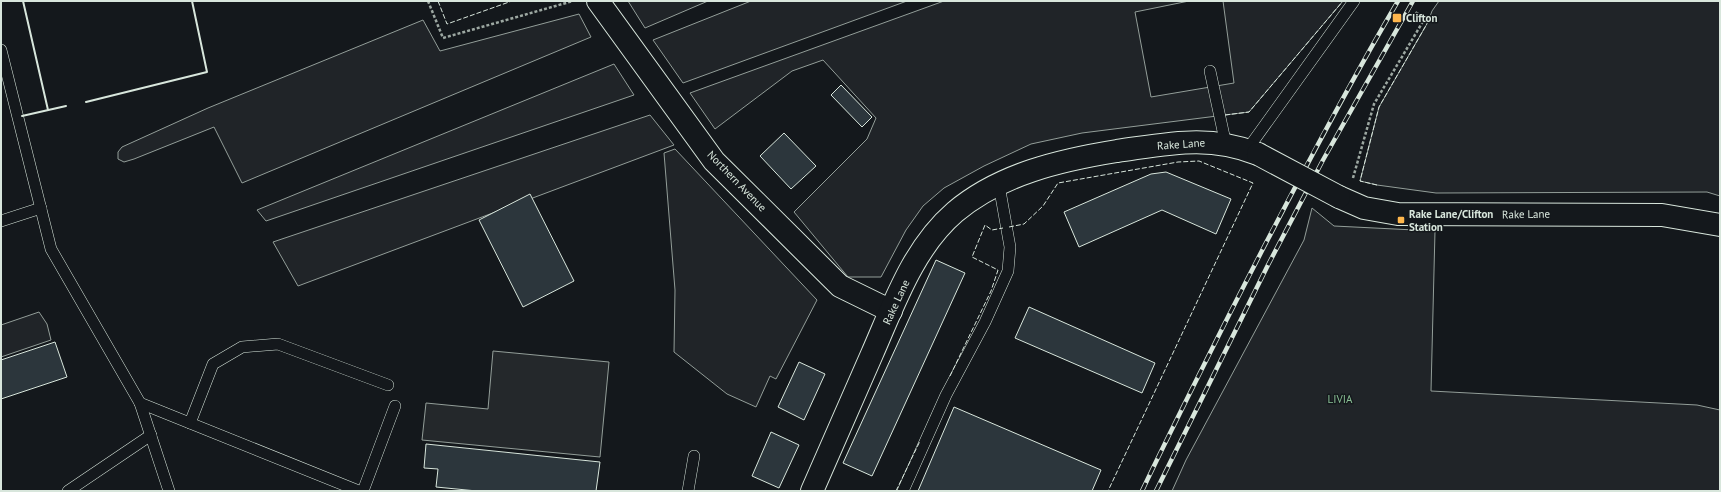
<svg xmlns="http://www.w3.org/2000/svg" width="1721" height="492" viewBox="0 0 1721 492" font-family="'PT Sans',sans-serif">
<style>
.green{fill:#202428;stroke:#939e99}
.parking{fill:#24282b;stroke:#939e99}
.building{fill:#2c363c;stroke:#d8e6dc}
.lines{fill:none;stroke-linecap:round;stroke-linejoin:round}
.lane-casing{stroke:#d8e6dc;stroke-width:12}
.street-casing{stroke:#d8e6dc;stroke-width:24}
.path{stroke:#9da8a2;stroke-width:2.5;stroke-dasharray:3 2;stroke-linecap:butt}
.lane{stroke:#14181c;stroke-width:11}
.street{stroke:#14181c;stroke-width:22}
.rail-casing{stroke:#d8e6dc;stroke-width:4.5}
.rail{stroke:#14181c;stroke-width:3;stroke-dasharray:9;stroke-linecap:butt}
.street-bridge-casing{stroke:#d8e6dc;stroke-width:24;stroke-linecap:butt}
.street-bridge{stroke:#14181c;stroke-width:22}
.fence{stroke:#d8e6dc;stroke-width:1;stroke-dasharray:5 2;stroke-linecap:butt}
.wall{stroke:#d8e6dc;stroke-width:2}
.poi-dot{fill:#ffb74d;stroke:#14181c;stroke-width:1.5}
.labels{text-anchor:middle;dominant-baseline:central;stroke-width:3;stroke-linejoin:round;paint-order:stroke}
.poi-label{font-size:11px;font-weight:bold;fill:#d8e6dc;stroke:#14181c;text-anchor:start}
.street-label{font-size:11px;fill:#d8e6dc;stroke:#14181c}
.park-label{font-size:11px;fill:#8ac095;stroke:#14181c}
</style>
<rect width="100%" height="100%" fill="#14181c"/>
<!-- green -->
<g class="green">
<polygon points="628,1 708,1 645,28"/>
<polygon points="751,1 907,1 683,83 653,40"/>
<polygon points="944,1 1189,1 1135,12 1151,97 1234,83 1223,1 1343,1 1249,112 1082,133 1031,144 984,166 944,188 923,206 906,230 881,277 848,277 794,212 867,139 876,118 823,60 792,71 715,129 690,93"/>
<polygon points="1439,1 1720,1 1720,196 1707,192 1436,193 1377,185 1360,181 1379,107 1428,22 1432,11"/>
<polygon points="579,14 591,37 242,183 214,127 134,159 124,162 118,159 118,152 122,147 208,108 423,20 440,51"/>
<polygon points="614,64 634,95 266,221 257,210"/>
<polygon points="650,115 674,145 298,286 273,242"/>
<polygon points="675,149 817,300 776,379 770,376 756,407 727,394 674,352 675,290 664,153"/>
<polygon points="1312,208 1334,226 1435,231 1431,391 1697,405 1720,410 1720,491 1172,491 1186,460 1304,240"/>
<polygon points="39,312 47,324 51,340 1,357 1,325"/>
</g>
<!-- parking -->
<polygon class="parking" points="493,351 609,362 600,457 422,440 426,403 488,409"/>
<!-- building -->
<g class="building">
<polygon points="841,85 872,117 862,127 831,95"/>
<polygon points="784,133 816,166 791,189 760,156"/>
<polygon points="1166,172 1231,199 1216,234 1162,210 1079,247 1064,212 1151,174"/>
<polygon points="530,194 574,281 523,307 479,220"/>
<polygon points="936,260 965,273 872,476 843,463"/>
<polygon points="1029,307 1155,363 1142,393 1015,338"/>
<polygon points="55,342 67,377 1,399 1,360"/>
<polygon points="799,362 825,374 804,420 778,407"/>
<polygon points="954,407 1101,470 1092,491 918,491"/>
<polygon points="771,432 799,445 779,488 752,476"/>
<polygon points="426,444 600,462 596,491 477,491 436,487 438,469 424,468"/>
</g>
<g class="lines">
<!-- lane casing -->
<g class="lane-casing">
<g id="lane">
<polyline points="1,50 51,249 140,403 359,491"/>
<polyline points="1210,71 1226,145"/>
<polyline points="1247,150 1354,1"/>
<polyline points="1,221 41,208"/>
<polyline points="140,403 169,491"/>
<polyline points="190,423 213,364 242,347 278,344 388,385"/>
<polyline points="68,491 151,435"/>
<polyline points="363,491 395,406"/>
<polyline points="688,491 694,456"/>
<polyline points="903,491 946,395 985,322 1008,271 1010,247 999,185"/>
</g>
</g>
<!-- street casing -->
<g class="street-casing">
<g id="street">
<polyline points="598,1 714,161 840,286 891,311"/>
<polyline points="1339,197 1364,208 1398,214 1662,215 1720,225"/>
<path d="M 812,491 C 832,445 852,399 872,354 C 894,304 913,248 955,212 C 1000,174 1061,160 1117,151 C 1168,144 1208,134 1258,154"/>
</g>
</g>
<!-- path -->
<g class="path">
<polyline points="428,1 443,38 573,1"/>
<polyline points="1353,178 1374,104 1425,18 1415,12"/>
</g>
<!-- lane -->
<use href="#lane" class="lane"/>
<!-- street -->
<use href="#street" class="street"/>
<!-- rail casing -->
<g class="rail-casing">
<g id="rail">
<path d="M 1142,491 C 1170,432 1200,373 1229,315 C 1283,209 1338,103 1398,1"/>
<polyline points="1156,491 1268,265 1323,160 1413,1"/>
</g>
</g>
<!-- rail -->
<use href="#rail" class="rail"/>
<!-- street-bridge casing -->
<g class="street-bridge-casing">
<polyline id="street-bridge" points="1258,154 1339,197"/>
</g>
<!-- street-bridge -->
<use href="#street-bridge" class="street-bridge"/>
<!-- fence -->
<g class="fence">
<polyline points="438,1 447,24 512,1"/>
<polyline points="1225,115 1249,112 1343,1"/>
<polyline points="1377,185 1360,181 1379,107 1428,22"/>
<polyline points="1009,227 1024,224 1043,206 1058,183 1178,162 1199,161 1253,183 1108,491"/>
<polyline points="950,376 991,291 998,270 972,257 985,225 992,230 1003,228"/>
<polyline points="896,491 920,441"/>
</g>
<!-- wall -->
<g class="wall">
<polyline points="23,1 48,110"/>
<polyline points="86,102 207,72 192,1"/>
<polyline points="22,116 66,106"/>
</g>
</g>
<!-- markers -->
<g class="poi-dot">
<rect x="1392" y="13" width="10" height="10" rx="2"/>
<rect x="1397" y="216" width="8" height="8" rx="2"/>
</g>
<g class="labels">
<!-- poi labels -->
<g class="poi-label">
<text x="1406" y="18">Clifton</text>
<text x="1409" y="214">Rake Lane/Clifton<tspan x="1409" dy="13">Station</tspan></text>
</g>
<!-- street labels -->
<g class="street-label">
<text transform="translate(1181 144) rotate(-4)">Rake Lane</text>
<text transform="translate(737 181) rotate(46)">Northern Avenue</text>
<text transform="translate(1526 214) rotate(-1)">Rake Lane</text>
<text transform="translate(896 302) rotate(-65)">Rake Lane</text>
</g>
<!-- park labels -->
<g class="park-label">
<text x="1340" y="399">LIVIA</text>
</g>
</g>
<!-- border -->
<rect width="1721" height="492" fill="none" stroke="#d8e6dc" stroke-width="4"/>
</svg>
